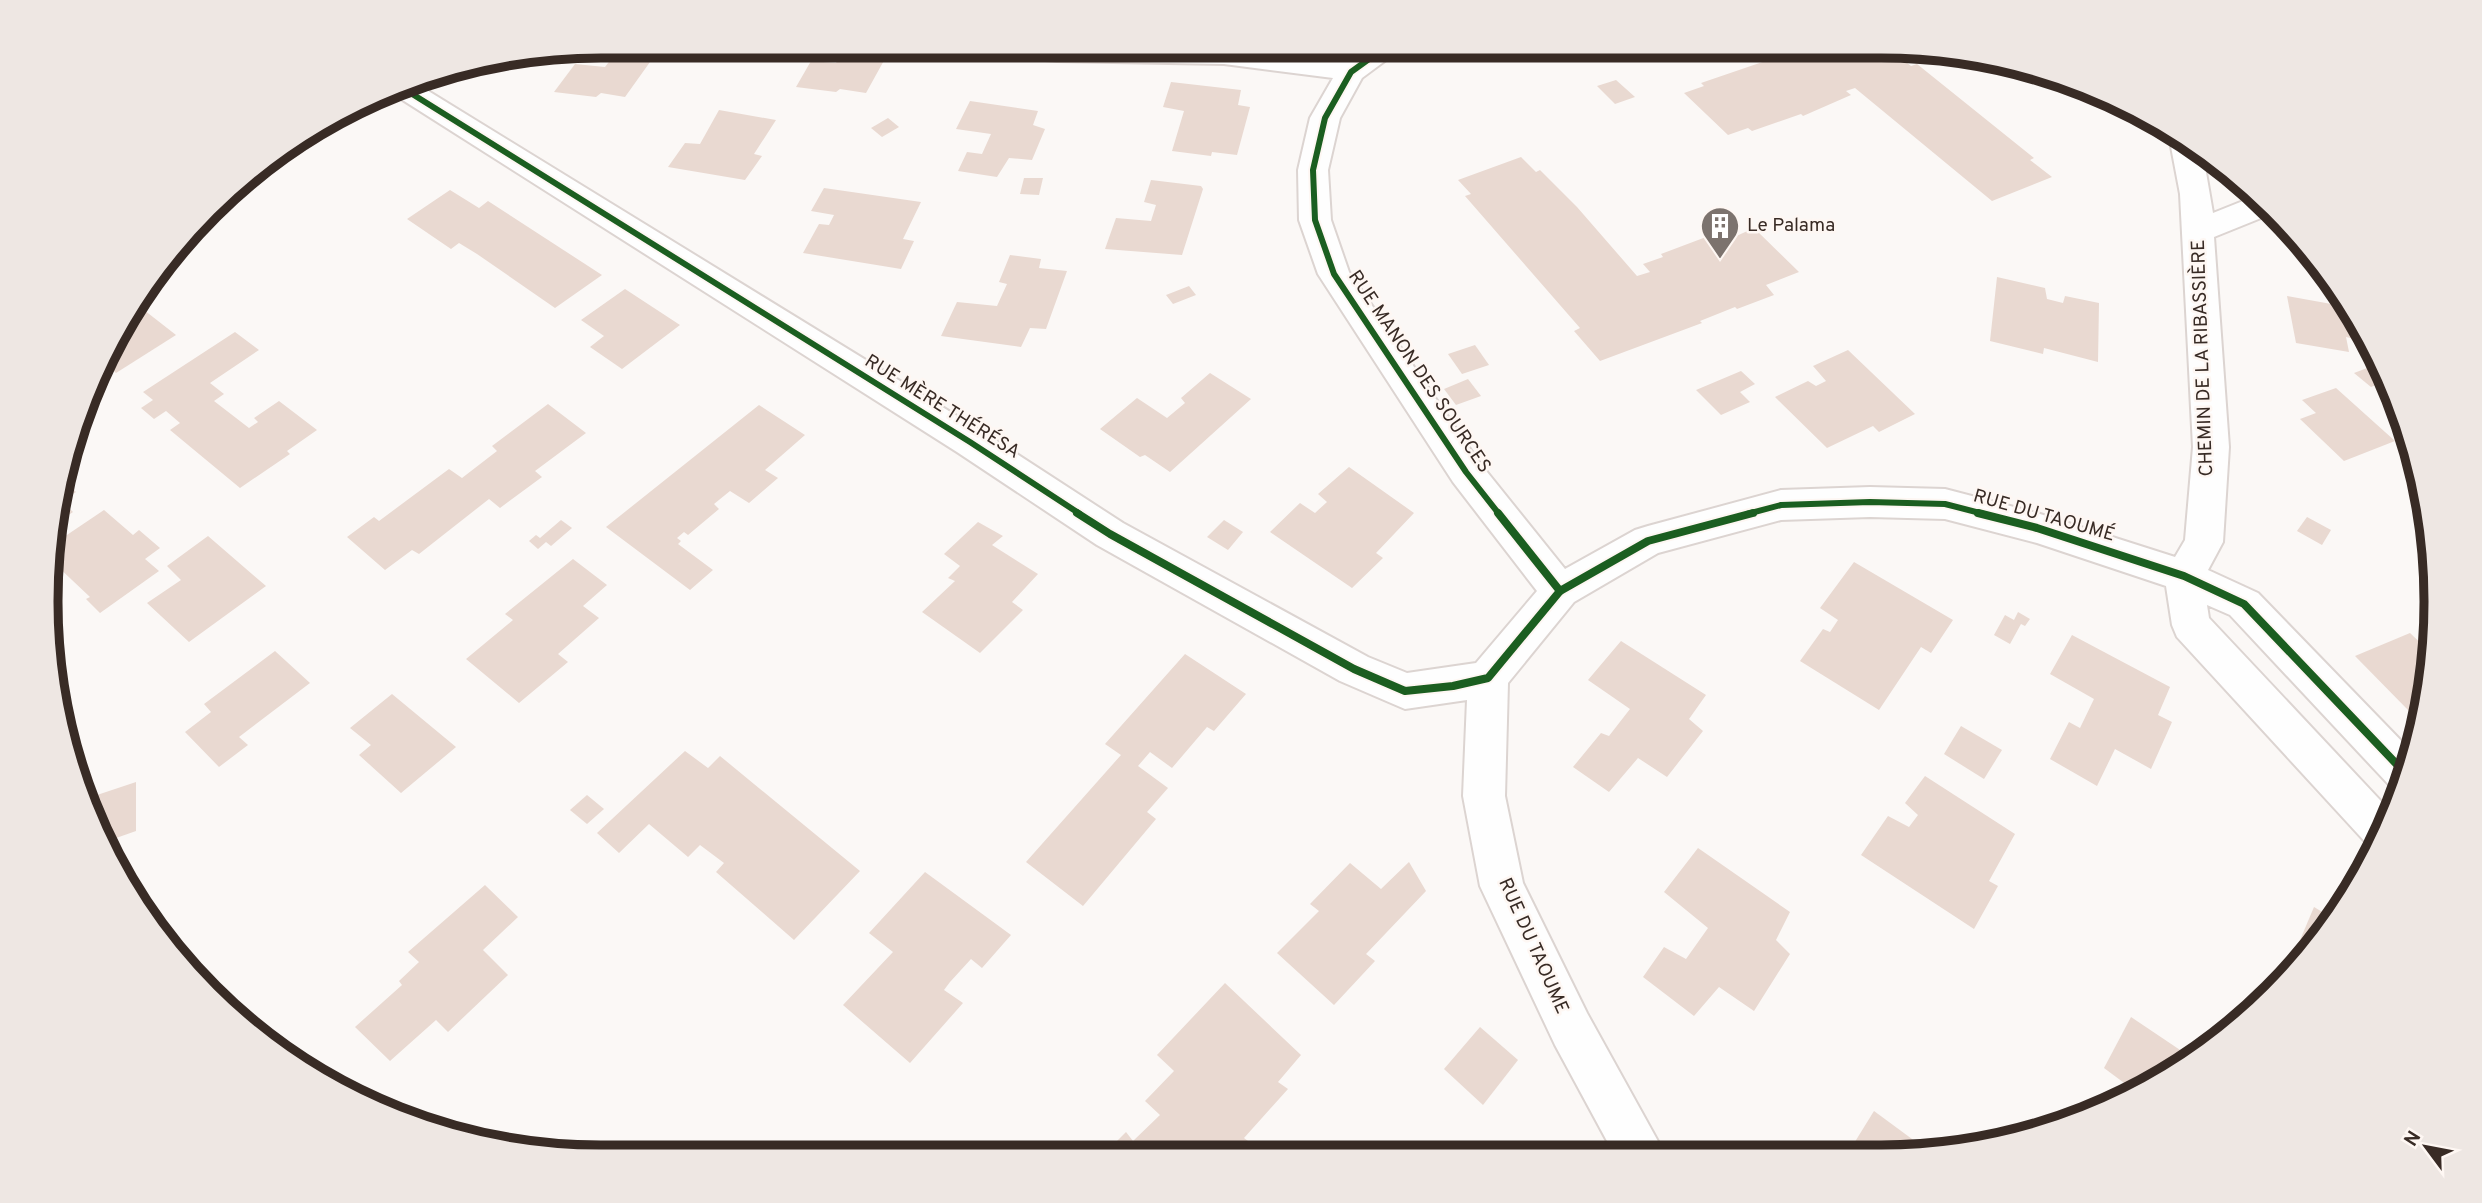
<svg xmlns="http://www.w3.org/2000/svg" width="2482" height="1203" viewBox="0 0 2482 1203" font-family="Overpass,sans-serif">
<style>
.building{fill:#e9d9d1}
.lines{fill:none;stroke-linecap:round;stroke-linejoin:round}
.minor-casing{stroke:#dcd4d1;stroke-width:4}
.minor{fill:#fefefe;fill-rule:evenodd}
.cycleway-far1-casing{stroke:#fef7f3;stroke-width:10}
.cycleway-casing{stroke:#fef7f3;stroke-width:12}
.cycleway-far1{stroke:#1b5e20;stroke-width:6}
.cycleway{stroke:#1b5e20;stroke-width:8}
.labels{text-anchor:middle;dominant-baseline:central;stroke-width:5;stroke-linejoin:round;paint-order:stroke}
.poi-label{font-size:19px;fill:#382b25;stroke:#fef7f3;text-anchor:start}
.street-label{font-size:19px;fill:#382b25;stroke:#fef7f3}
.rim{fill:none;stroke:#382b25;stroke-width:9}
</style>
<rect width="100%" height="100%" fill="#fbf8f6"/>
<!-- building -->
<g class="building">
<polygon points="607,46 646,46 638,59 650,62 625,97 601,93 596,97 554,92 575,64 605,67 615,54 603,51"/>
<polygon points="840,46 892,46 866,93 840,89 836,92 796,87 811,61 836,63 844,50 838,49"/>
<polygon points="1809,46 1886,46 1911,66 1917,64 2034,158 2030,160 2052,177 1992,201 1855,88 1846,91 1851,95 1803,116 1801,114 1752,131 1748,128 1728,135 1684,93 1704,86 1701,83"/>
<polygon points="1616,80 1635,97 1615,104 1597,86"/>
<polygon points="1171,82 1241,90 1238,105 1250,107 1237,155 1212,152 1211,156 1172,151 1184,111 1163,107"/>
<polygon points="970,101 1038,111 1033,125 1045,129 1032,160 1009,158 997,177 958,171 967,152 982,154 991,134 956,129"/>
<polygon points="719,110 776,120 754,154 762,156 745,180 668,167 685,143 700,144"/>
<polygon points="888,118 899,127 882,137 871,128"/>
<polygon points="1521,157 1536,172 1540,170 1577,207 1637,276 1650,272 1643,264 1663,257 1661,254 1714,234 1721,243 1754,228 1799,272 1766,285 1774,295 1737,309 1735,307 1700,321 1702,323 1600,361 1574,331 1580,328 1465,196 1471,194 1458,180"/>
<polygon points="1024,178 1043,178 1039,195 1020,194"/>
<polygon points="1151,180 1201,186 1203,189 1182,255 1105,249 1116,218 1151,221 1156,205 1144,202"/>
<polygon points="824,188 921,202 903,239 914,241 901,269 803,253 819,224 829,225 834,215 811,211"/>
<polygon points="450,190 479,208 488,201 602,275 555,308 477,254 459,243 451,249 407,219"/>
<polygon points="1010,255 1041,259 1039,268 1067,271 1046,329 1030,328 1021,347 941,336 957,302 997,306 1007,284 999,282"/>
<polygon points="1997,277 2045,288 2047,299 2063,303 2065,296 2099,303 2098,362 2044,348 2043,354 1990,341"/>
<polygon points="1189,286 1196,295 1173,304 1166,295"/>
<polygon points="625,289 680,325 622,369 590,347 604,336 581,320"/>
<polygon points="2287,296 2348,307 2355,339 2346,337 2349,352 2296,343"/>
<polygon points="135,303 176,335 116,373 105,363 120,323"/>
<polygon points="235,332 259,350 210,383 224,394 214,401 249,428 258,422 254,418 279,401 317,430 287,451 290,454 240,488 170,430 180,423 166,411 154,419 141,408 153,400 143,392"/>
<polygon points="1475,345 1489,365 1462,374 1448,354"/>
<polygon points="1848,350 1915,414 1879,432 1873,426 1827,448 1775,397 1808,381 1816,386 1826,381 1813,366"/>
<polygon points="2375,365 2389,380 2371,387 2354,373"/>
<polygon points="1741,371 1755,384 1740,392 1750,402 1721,415 1696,390"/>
<polygon points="1210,373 1251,399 1170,472 1145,455 1140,457 1100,429 1137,398 1167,418 1185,403 1181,398"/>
<polygon points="1468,379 1481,396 1456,405 1444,389"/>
<polygon points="2336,388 2385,432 2395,441 2344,461 2300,419 2316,413 2302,400"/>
<polygon points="548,404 586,433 535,471 542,477 500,508 489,499 419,554 412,550 385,570 347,537 374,517 379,521 449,469 462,478 497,451 492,446"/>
<polygon points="759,405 805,435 765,470 778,478 749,503 730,491 714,504 719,509 688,535 684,532 677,538 681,541 678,544 713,570 690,590 606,527"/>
<polygon points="1349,467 1414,513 1376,553 1383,558 1352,588 1270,532 1300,503 1315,513 1327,502 1318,494"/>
<polygon points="62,478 76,492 62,501 73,512 55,524 56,493"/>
<polygon points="104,510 133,535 139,530 160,548 145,559 159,571 100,613 86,599 90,597 54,563 55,543"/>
<polygon points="2307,517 2331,530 2322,545 2297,531"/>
<polygon points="561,520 572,528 551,546 546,542 538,549 529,541 536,535 540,538"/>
<polygon points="1224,520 1243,532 1228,550 1207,537"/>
<polygon points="978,522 1003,536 992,545 1038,574 1012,602 1023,610 980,653 922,612 955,581 948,578 960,566 944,554"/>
<polygon points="208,536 266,586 189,642 147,603 181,580 167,566"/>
<polygon points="573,559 607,585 583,606 599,618 558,654 568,662 519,703 466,659 513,620 505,614"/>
<polygon points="1854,562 1953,620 1931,653 1921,647 1879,710 1800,661 1823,629 1830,632 1838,620 1820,608"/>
<polygon points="2018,612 2030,619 2025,626 2021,624 2010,644 1994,635 2005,615 2014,620"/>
<polygon points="2410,633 2431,653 2426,705 2410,712 2355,656"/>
<polygon points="2072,635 2170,687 2158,715 2172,722 2151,769 2115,749 2097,786 2050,759 2069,722 2080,728 2094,699 2050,674"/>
<polygon points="1621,641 1706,695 1689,719 1703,731 1667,777 1638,758 1609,792 1573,767 1601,733 1609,736 1630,709 1588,680"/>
<polygon points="275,651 310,683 239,737 248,745 219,767 185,732 211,712 204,704"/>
<polygon points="1185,654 1246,694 1214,731 1207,727 1172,768 1150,752 1138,766 1168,788 1147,812 1156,819 1083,906 1026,862 1121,755 1105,744"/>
<polygon points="392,694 456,747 401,793 359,755 371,745 350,728"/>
<polygon points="1961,726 2002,750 1984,779 1944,754"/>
<polygon points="685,751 708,768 720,756 860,871 794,940 716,872 724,863 700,845 688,857 649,824 619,853 597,833"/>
<polygon points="1925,776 2015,834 1989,881 1998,886 1974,929 1861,855 1888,816 1909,827 1918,815 1905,803"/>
<polygon points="136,782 136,831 102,843 88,798"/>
<polygon points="587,795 604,809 587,824 570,810"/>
<polygon points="1698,848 1790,912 1776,940 1790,954 1754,1011 1719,987 1694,1016 1643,977 1664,947 1686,959 1708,928 1664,892"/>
<polygon points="1409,862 1426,891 1366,954 1375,961 1334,1005 1277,953 1319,911 1310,904 1350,863 1381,889"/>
<polygon points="925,872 1011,935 982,968 971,959 950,982 944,990 963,1003 910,1063 843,1005 893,952 869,933"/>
<polygon points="485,885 518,917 483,950 508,975 448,1032 436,1020 390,1061 355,1027 402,985 399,981 419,962 408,952"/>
<polygon points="2314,907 2334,919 2321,940 2299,963 2292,959"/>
<polygon points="1225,983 1301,1055 1278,1082 1288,1089 1244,1138 1248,1141 1236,1155 1102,1156 1126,1132 1133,1141 1160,1115 1145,1101 1174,1071 1157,1055"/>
<polygon points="2131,1017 2192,1058 2135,1091 2104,1068"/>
<polygon points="1480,1027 1518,1060 1483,1105 1444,1069"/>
<polygon points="1874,1111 1931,1153 1848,1153"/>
<polygon points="1499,1142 1512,1154 1488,1154"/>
</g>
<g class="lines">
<!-- minor casing -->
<g class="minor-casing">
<polygon id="minor" points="994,46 1208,46 1275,51 1346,62 1369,46 1401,46 1397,52 1362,78 1340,118 1328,170 1331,220 1349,272 1479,462 1565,569 1635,530 1648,526 1781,490 1870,487 1945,489 2037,513 2175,557 2185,540 2193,447 2180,194 2169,136 2173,130 2202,149 2213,213 2258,195 2276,212 2214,237 2229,447 2223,542 2208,570 2258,593 2413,753 2401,791 2391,787 2230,615 2207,605 2209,618 2394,815 2375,848 2369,846 2177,637 2172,625 2166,586 2037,543 1945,519 1870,517 1781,520 1658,553 1574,602 1508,683 1505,796 1523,883 1587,1013 1665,1154 1614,1154 1555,1045 1480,886 1463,796 1467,700 1405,709 1391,703 1340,681 1097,545 957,452 390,92 412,81 983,432 1123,523 1368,657 1407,673 1476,663 1537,591 1453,482 1318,274 1299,220 1298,170 1310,118 1333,78 1224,64 1057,61 1022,58 998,52"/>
</g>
<!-- minor -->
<use href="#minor" class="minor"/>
<!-- cycleway-far1 casing -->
<g class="cycleway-far1-casing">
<g id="cycleway-far1">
<polyline points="1387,46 1351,72 1325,118 1313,170 1315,220 1334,274 1466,472 1499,514"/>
<polyline points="401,87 970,442 1080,514"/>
<polyline points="1747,514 1781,505 1870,502 1945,504 1984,514"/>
</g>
</g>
<!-- cycleway casing -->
<g class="cycleway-casing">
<g id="cycleway">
<polyline points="1077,513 1110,534 1354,669 1405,691 1453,686 1488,678 1560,591 1648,541 1753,513"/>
<polyline points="1498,513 1560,591"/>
<polyline points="1978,513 2037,528 2184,576 2244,604 2406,774"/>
</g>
</g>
<!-- cycleway-far1 -->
<use href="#cycleway-far1" class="cycleway-far1"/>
<!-- cycleway -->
<use href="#cycleway" class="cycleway"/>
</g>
<!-- icons -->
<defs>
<g id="building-pin" transform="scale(2.0125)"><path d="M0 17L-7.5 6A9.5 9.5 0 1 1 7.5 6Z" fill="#7c736e" stroke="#fef7f3"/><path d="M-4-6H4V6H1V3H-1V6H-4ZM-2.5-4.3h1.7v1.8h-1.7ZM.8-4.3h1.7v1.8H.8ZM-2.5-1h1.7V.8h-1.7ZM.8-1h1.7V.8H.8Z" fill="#fff"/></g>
</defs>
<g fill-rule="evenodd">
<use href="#building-pin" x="1720" y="226"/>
</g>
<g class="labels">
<!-- poi labels -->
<g class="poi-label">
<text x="1747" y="226">Le Palama</text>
</g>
<!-- street labels -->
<g class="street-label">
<text transform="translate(2203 358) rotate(-92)">CHEMIN DE LA RIBASSIÈRE</text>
<text transform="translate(1419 372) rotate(56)">RUE MANON DES SOURCES</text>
<text transform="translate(942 407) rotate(32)">RUE MÈRE THÉRÉSA</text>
<text transform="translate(2044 516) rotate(16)">RUE DU TAOUMÉ</text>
<text transform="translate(1533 946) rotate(66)">RUE DU TAOUME</text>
</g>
</g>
<!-- crop -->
<path d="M0 0H2482V1203H0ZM601 58H1881A543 543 0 0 1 2424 601V602A543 543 0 0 1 1881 1145H601A543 543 0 0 1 58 602V601A543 543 0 0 1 601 58Z" fill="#eee7e3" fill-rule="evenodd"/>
<path class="rim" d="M601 58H1881A543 543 0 0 1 2424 601V602A543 543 0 0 1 1881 1145H601A543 543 0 0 1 58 602V601A543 543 0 0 1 601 58Z"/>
<!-- north arrow -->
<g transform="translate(2426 1147) rotate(302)" stroke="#fef7f3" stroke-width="5" paint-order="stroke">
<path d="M0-5L12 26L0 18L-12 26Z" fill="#382b25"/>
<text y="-10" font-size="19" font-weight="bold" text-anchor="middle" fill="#382b25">N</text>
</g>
</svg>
